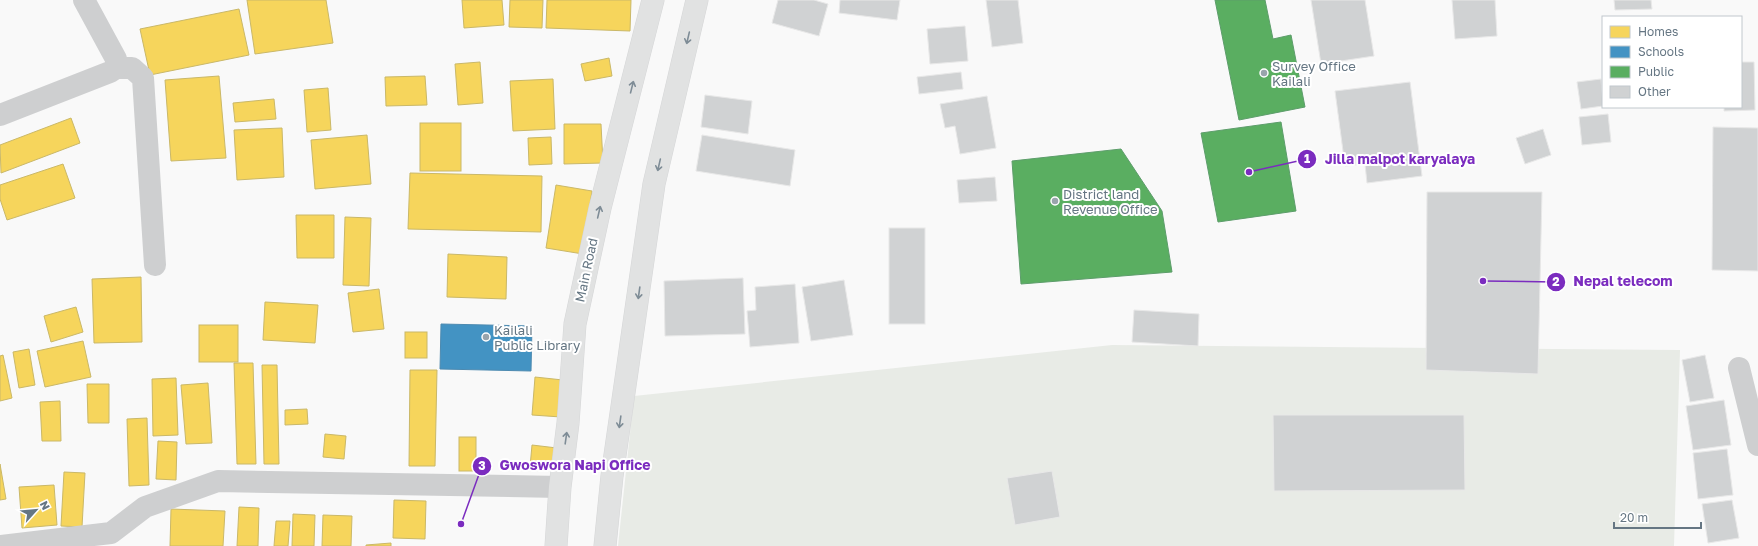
<svg xmlns="http://www.w3.org/2000/svg" width="1758" height="546" viewBox="0 0 1758 546" font-family="'Golos Text',sans-serif">
<style>
.green{fill:#e8ebe6}
.homes{fill:#f6d55c;stroke:#cab868}
.schools{fill:#4393c3;stroke:#4d8ab0}
.public{fill:#5aae61;stroke:#5d9d6b}
.building{fill:#d0d2d3;stroke:#e8e8e8}
.lines{fill:none;stroke-linecap:round;stroke-linejoin:round}
.primary-casing{stroke:#d5d6d7;stroke-width:23}
.street{stroke:#cecfd0;stroke-width:22}
.primary{stroke:#e1e2e2;stroke-width:22}
.oneway{stroke:#7e8c96}
.poi-dot{fill:#99a4ac;stroke:#fff;stroke-width:1.5}
.labels{text-anchor:middle;dominant-baseline:central;stroke-width:4;stroke-linejoin:round;paint-order:stroke}
.poi-label{font-size:13px;fill:#657683;stroke:#fff;text-anchor:start}
.street-label{font-size:13px;fill:#657683;stroke:#fff}
.leader{fill:none;stroke:#7b2cbf;stroke-width:1.5}
.callout-dot{fill:#7b2cbf;stroke:#fff;stroke-width:1.5}
.mark-label{font-size:12px;text-anchor:middle;font-weight:bold;fill:#fff}
.callout-label{font-size:14px;text-anchor:middle;font-weight:bold;fill:#7b2cbf;stroke:#fff;stroke-width:4;stroke-linejoin:round;paint-order:stroke}
</style>
<rect width="100%" height="100%" fill="#f9f9f9"/>
<!-- green -->
<polygon class="green" points="1112,345 1680,350 1674,546 618,546 634,396"/>
<!-- homes -->
<g class="homes">
<polygon points="247,0 326,0 333,43 255,54"/>
<polygon points="462,0 502,0 504,25 464,28"/>
<polygon points="510,0 543,0 542,28 509,27"/>
<polygon points="547,0 631,0 630,31 546,28"/>
<polygon points="239,9 249,55 150,75 140,29"/>
<polygon points="609,58 612,76 585,81 581,64"/>
<polygon points="480,62 483,103 458,105 455,64"/>
<polygon points="219,76 226,158 171,161 165,80"/>
<polygon points="425,76 427,105 386,106 385,77"/>
<polygon points="553,79 555,129 513,131 510,81"/>
<polygon points="328,88 331,130 307,132 304,90"/>
<polygon points="274,99 276,119 235,122 233,103"/>
<polygon points="71,118 80,143 1,173 0,145"/>
<rect x="420" y="123" width="41" height="48"/>
<polygon points="564,124 601,124 603,163 564,164"/>
<polygon points="282,128 284,177 237,180 234,130"/>
<polygon points="367,135 371,184 315,189 311,140"/>
<polygon points="551,137 552,164 529,165 528,138"/>
<polygon points="63,164 75,198 7,220 0,199 0,185"/>
<polygon points="410,173 542,176 541,232 408,229"/>
<polygon points="556,185 592,191 583,254 546,248"/>
<polygon points="296,215 334,215 334,258 297,258"/>
<polygon points="345,217 371,218 369,286 343,285"/>
<polygon points="448,254 507,257 506,299 447,297"/>
<polygon points="141,277 142,342 94,343 92,279"/>
<polygon points="379,289 384,329 353,332 348,293"/>
<polygon points="265,302 318,305 315,343 263,340"/>
<polygon points="76,307 83,332 51,342 44,316"/>
<rect x="199" y="325" width="39" height="37"/>
<rect x="405" y="332" width="22" height="26"/>
<polygon points="83,341 91,377 45,387 37,351"/>
<polygon points="29,349 35,385 19,388 13,352"/>
<polygon points="3,355 12,398 0,401 0,356"/>
<polygon points="234,363 253,363 256,464 237,464"/>
<polygon points="262,365 277,365 279,464 264,464"/>
<polygon points="410,370 437,370 435,466 409,466"/>
<polygon points="535,377 563,380 561,417 532,415"/>
<polygon points="176,378 178,435 153,436 152,379"/>
<polygon points="208,383 212,443 186,444 181,385"/>
<polygon points="87,384 109,384 109,423 88,423"/>
<polygon points="60,401 61,441 42,441 40,402"/>
<polygon points="307,409 308,424 285,425 285,410"/>
<polygon points="147,418 149,485 129,486 127,419"/>
<polygon points="325,434 346,436 344,459 323,457"/>
<rect x="459" y="437" width="17" height="34"/>
<polygon points="158,441 177,442 176,480 156,479"/>
<polygon points="532,445 557,448 555,469 530,467"/>
<polygon points="0,464 6,499 0,500"/>
<polygon points="64,472 85,473 82,527 61,526"/>
<polygon points="54,485 57,525 22,528 19,487"/>
<polygon points="394,500 426,501 425,539 393,538"/>
<polygon points="239,507 259,508 258,546 237,546"/>
<polygon points="171,509 225,511 223,546 170,546"/>
<polygon points="293,514 315,515 314,546 292,546"/>
<polygon points="323,515 352,516 351,546 322,546"/>
<polygon points="276,521 290,521 288,546 274,546"/>
<polygon points="391,543 391,546 366,546 366,545"/>
</g>
<!-- schools -->
<polygon class="schools" points="441,324 532,326 531,371 440,369"/>
<!-- public -->
<g class="public">
<polygon points="1215,0 1265,0 1273,39 1291,35 1305,107 1239,120"/>
<polygon points="1281,122 1296,211 1218,222 1201,133"/>
<polygon points="1121,149 1162,211 1172,272 1021,284 1012,161"/>
</g>
<!-- building -->
<g class="building">
<polygon points="778,0 814,0 828,4 819,36 772,23"/>
<polygon points="840,0 900,0 897,20 839,13"/>
<polygon points="986,0 1018,0 1023,43 992,47"/>
<polygon points="1311,0 1365,0 1374,56 1321,64"/>
<polygon points="1452,0 1495,0 1497,36 1455,39"/>
<polygon points="1614,0 1651,0 1652,9 1615,10"/>
<polygon points="965,26 968,61 930,64 927,29"/>
<polygon points="1741,62 1754,62 1755,110 1724,111 1724,107 1741,107"/>
<polygon points="961,72 963,89 919,94 917,77"/>
<polygon points="1601,79 1603,106 1581,109 1577,82"/>
<polygon points="1410,82 1422,176 1367,183 1365,164 1345,166 1335,91"/>
<polygon points="705,95 752,101 748,134 701,127"/>
<polygon points="987,96 996,148 960,154 955,126 945,128 940,104"/>
<polygon points="1608,114 1611,142 1582,145 1579,117"/>
<polygon points="1713,127 1758,128 1758,271 1712,270"/>
<polygon points="1543,129 1551,155 1525,164 1516,138"/>
<polygon points="702,135 795,150 790,186 696,171"/>
<polygon points="995,177 997,201 959,203 957,180"/>
<polygon points="1427,192 1542,192 1538,374 1426,370"/>
<rect x="889" y="228" width="36" height="96"/>
<polygon points="743,278 745,334 665,336 664,281"/>
<polygon points="844,280 853,335 811,341 802,287"/>
<polygon points="795,284 799,343 750,347 747,311 756,310 755,287"/>
<polygon points="1134,310 1199,314 1198,346 1132,342"/>
<polygon points="1705,355 1714,398 1690,402 1682,360"/>
<polygon points="1724,400 1731,445 1693,450 1686,406"/>
<polygon points="1273,415 1464,415 1465,490 1274,491"/>
<polygon points="1727,449 1733,495 1698,499 1693,453"/>
<polygon points="1052,471 1060,517 1015,525 1007,478"/>
<polygon points="1732,500 1739,538 1708,543 1702,504"/>
</g>
<g class="lines">
<!-- primary casing -->
<g class="primary-casing">
<g id="primary">
<polyline points="556,546 560,487 568,423 575,324 600,208 653,0"/>
<polyline points="605,546 612,476 654,184 697,0"/>
</g>
</g>
<!-- street -->
<g class="street">
<polyline points="116,68 132,68 143,78 155,265"/>
<polyline points="0,115 110,72 116,68 116,59 84,0"/>
<polyline points="1739,368 1758,445"/>
<polyline points="0,546 111,533 145,507 218,481 560,487"/>
</g>
<!-- primary -->
<use href="#primary" class="primary"/>
</g>
<!-- one-way arrows -->
<defs><path id="oneway-shaft" d="M-6 0H5M1.5-3L5.5 0L1.5 3" fill="none" stroke-width="1.6" stroke-linecap="round" stroke-linejoin="round"/></defs>
<g class="oneway">
<use href="#oneway-shaft" transform="translate(688 38) rotate(103)"/>
<use href="#oneway-shaft" transform="translate(632 87) rotate(-76)"/>
<use href="#oneway-shaft" transform="translate(659 165) rotate(103)"/>
<use href="#oneway-shaft" transform="translate(599 212) rotate(-77)"/>
<use href="#oneway-shaft" transform="translate(639 293) rotate(98)"/>
<use href="#oneway-shaft" transform="translate(620 422) rotate(98)"/>
<use href="#oneway-shaft" transform="translate(566 438) rotate(-82)"/>
</g>
<!-- markers -->
<g class="poi-dot">
<circle cx="1264" cy="73" r="4"/>
<circle cx="1055" cy="201" r="4"/>
<circle cx="486" cy="337" r="4"/>
</g>
<g class="labels">
<!-- poi labels -->
<g class="poi-label">
<text x="1272" y="66">Survey Office<tspan x="1272" dy="15">Kailali</tspan></text>
<text x="1063" y="194">District land<tspan x="1063" dy="15">Revenue Office</tspan></text>
<text x="494" y="330">Kailali<tspan x="494" dy="15">Public Library</tspan></text>
</g>
<!-- street labels -->
<g class="street-label">
<text transform="translate(586 270) rotate(-78)">Main Road</text>
</g>
</g>
<!-- callouts -->
<path class="leader" d="M1249 172L1307 159M1483 281L1556 282M461 524L482 466"/>
<g class="callout-dot">
<circle cx="1249" cy="172" r="4"/>
<circle cx="1483" cy="281" r="4"/>
<circle cx="461" cy="524" r="4"/>
<circle cx="1307" cy="159" r="10"/>
<circle cx="1556" cy="282" r="10"/>
<circle cx="482" cy="466" r="10"/>
</g>
<g class="mark-label">
<text x="1307" y="163">1</text>
<text x="1556" y="286">2</text>
<text x="482" y="470">3</text>
</g>
<g class="callout-label">
<text x="1400" y="164">Jilla malpot karyalaya</text>
<text x="1623" y="286">Nepal telecom</text>
<text x="575" y="470">Gwoswora Napi Office</text>
</g>
<!-- legend -->
<rect x="1602" y="16" width="140" height="92" fill="#ffffff" stroke="#c1c8cd"/>
<rect x="1610" y="26" width="20" height="12" fill="#f6d55c" stroke="#c1c8cd"/>
<text x="1638" y="36" font-size="12" fill="#657683">Homes</text>
<rect x="1610" y="46" width="20" height="12" fill="#4393c3" stroke="#c1c8cd"/>
<text x="1638" y="56" font-size="12" fill="#657683">Schools</text>
<rect x="1610" y="66" width="20" height="12" fill="#5aae61" stroke="#c1c8cd"/>
<text x="1638" y="76" font-size="12" fill="#657683">Public</text>
<rect x="1610" y="86" width="20" height="12" fill="#d0d2d3" stroke="#c1c8cd"/>
<text x="1638" y="96" font-size="12" fill="#657683">Other</text>
<!-- north arrow -->
<g transform="translate(36 510) rotate(63)" stroke="#ffffff" stroke-width="3" paint-order="stroke">
<path d="M0-3L7 15L0 10L-7 15Z" fill="#657683"/>
<text y="-6" font-size="11" font-weight="bold" text-anchor="middle" fill="#657683">N</text>
</g>
<!-- scale -->
<path d="M1614 522v6h87v-6" fill="none" stroke="#657683" stroke-width="2"/>
<text x="1620" y="522" font-size="12" fill="#657683" stroke="#ffffff" stroke-width="3" paint-order="stroke">20 m</text>
</svg>
